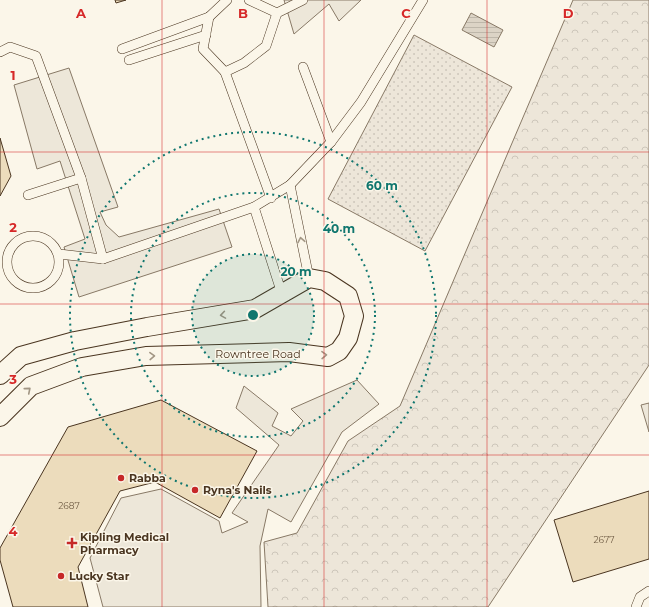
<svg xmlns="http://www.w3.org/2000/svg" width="649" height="607" viewBox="0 0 649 607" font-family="Montserrat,sans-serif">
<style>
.forest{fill:url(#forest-crowns);stroke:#887966}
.park{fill:url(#park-dots);stroke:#887966}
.parking{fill:#ede7d9;stroke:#887966}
.water{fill:url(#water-rules);stroke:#887966}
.building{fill:#ecdcbc;stroke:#4a3520}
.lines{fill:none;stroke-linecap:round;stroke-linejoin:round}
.service-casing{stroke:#4a3520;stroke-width:10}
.minor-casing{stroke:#4a3520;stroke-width:20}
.service{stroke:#fbf6e9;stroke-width:9}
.minor{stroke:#fbf6e9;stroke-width:18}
.oneway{stroke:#a29684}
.grid{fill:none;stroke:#d62828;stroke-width:1;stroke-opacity:0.55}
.ring{fill:none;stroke:#0f766e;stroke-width:2;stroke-dasharray:2 4}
.poi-dot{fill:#c62828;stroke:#fbf6e9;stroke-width:1.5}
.labels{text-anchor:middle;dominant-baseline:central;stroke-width:3;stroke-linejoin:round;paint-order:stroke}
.number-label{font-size:9px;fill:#725f47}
.street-label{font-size:11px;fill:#4a3520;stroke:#fbf6e9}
.poi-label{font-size:11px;font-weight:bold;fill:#4a3520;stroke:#fbf6e9;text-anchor:start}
.grid-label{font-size:13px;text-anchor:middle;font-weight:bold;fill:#d62828;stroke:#fbf6e9;stroke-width:3;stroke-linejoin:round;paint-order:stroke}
.centre{fill:#0f766e;stroke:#fbf6e9;stroke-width:2}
.ring-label{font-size:12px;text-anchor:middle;font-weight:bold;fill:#0f766e;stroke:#fbf6e9;stroke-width:3;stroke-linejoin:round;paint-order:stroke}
</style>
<defs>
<pattern id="forest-crowns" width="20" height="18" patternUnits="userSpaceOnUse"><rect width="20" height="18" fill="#ede6d9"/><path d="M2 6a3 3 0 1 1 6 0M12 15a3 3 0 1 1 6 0" fill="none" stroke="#cdc6ba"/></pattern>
<pattern id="park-dots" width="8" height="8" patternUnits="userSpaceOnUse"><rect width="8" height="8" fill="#ede6d9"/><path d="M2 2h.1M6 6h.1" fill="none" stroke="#cdc6ba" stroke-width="1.8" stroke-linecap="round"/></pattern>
<pattern id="water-rules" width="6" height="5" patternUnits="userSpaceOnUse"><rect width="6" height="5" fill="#dcd4c6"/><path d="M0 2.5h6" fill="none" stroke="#beb7aa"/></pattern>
</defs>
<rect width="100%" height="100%" fill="#fbf6e9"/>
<!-- forest -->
<polygon class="forest" points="573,0 649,0 649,365 488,607 268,607 264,542 297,533 348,441 400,406"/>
<!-- park -->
<polygon class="park" points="414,35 512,87 425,251 328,199"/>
<!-- parking -->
<g class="parking">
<polygon points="284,0 361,0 339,21 329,4 294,34"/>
<polygon points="69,68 118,207 100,212 106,225 119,237 219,209 232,247 79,297 64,247 85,239 60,161 37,169 14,85"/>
<polygon points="357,380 379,404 342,432 291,522 268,509 260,546 261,607 103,607 90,558 121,498 161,489 219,521 222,533 248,522 232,513 279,445 236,408 244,386 278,413 272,426 291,436 303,421 291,409"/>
<polygon points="649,403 649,432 641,405"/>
</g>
<!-- water -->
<polygon class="water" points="471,13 503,30 494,47 462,30"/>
<!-- building -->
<g class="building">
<polygon points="115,0 126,0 116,3"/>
<polygon points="0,138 11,176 0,196"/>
<polygon points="161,400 257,451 220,518 155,482 120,491 78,567 88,607 13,607 0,560 0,548 68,427"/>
<polygon points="649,491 649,559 573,582 554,520"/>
</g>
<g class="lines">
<!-- service casing -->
<g class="service-casing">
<g id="service">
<polyline points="227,0 209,17 203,49 225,72 271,198"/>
<polyline points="249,0 277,13 303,0"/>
<polyline points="122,49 209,17"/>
<polyline points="0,52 10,47 36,56 81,178 103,259"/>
<polyline points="129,60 206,35"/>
<polyline points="303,67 331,142"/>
<polyline points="225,72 244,63 266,46 277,13"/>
<polyline points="290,185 309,278"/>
<polyline points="28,195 81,178"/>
<polyline points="254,207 282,294"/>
<circle cx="33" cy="262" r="26"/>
<polyline points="59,254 103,259 254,207 290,185 331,142 361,102 423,0"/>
<polyline points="636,607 640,597 649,591"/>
</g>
</g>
<!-- minor casing -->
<g class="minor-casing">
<polyline id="minor" points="0,375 21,356 75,341 147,327 255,309 309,278 325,281 348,296 354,316 348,338 339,351 328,357 289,352 146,356 82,367 31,386 0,417"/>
</g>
<!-- service -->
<use href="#service" class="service"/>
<!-- minor -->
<use href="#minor" class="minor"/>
</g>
<!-- one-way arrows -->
<defs><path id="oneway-chevron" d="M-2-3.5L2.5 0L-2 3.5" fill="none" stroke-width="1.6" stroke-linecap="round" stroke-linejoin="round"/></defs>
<g class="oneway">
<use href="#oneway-chevron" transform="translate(301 240) rotate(-101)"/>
<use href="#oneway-chevron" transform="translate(223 315) rotate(171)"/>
<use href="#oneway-chevron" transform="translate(324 355) rotate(-1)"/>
<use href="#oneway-chevron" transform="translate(152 356) rotate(-2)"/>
<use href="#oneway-chevron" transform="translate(28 390) rotate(-40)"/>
</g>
<!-- grid -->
<path class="grid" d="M 162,0 L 162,607M 324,0 L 324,607M 487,0 L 487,607M 0,152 L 649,152M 0,304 L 649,304M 0,455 L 649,455"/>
<!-- distance rings -->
<circle cx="253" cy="315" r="61" fill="#0f766e" fill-opacity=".12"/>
<g class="ring">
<circle cx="253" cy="315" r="61"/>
<circle cx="253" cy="315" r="122"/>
<circle cx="253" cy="315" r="183"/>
</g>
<!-- markers -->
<g class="poi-dot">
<circle cx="121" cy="478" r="4"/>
<circle cx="195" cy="490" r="4"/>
<path d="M70 537h4v4h4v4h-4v4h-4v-4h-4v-4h4z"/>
<circle cx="61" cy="576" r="4"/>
</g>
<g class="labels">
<!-- number labels -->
<g class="number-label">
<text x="69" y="505">2687</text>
<text x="604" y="539">2677</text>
</g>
<!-- street labels -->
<g class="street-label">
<text x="258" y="354">Rowntree Road</text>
</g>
<!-- poi labels -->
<g class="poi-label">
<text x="129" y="478">Rabba</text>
<text x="203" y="490">Ryna's Nails</text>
<text x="80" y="537">Kipling Medical<tspan x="80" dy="13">Pharmacy</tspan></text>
<text x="69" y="576">Lucky Star</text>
</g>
</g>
<g class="grid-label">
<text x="81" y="18">A</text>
<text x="243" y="18">B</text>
<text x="406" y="18">C</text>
<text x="568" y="18">D</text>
<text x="13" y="80">1</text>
<text x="13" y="232">2</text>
<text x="13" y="384">3</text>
<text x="13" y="536">4</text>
</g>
<circle cx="253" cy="315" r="6" class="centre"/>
<g class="ring-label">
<text x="382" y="190">60 m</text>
<text x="339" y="233">40 m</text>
<text x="296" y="276">20 m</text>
</g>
</svg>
